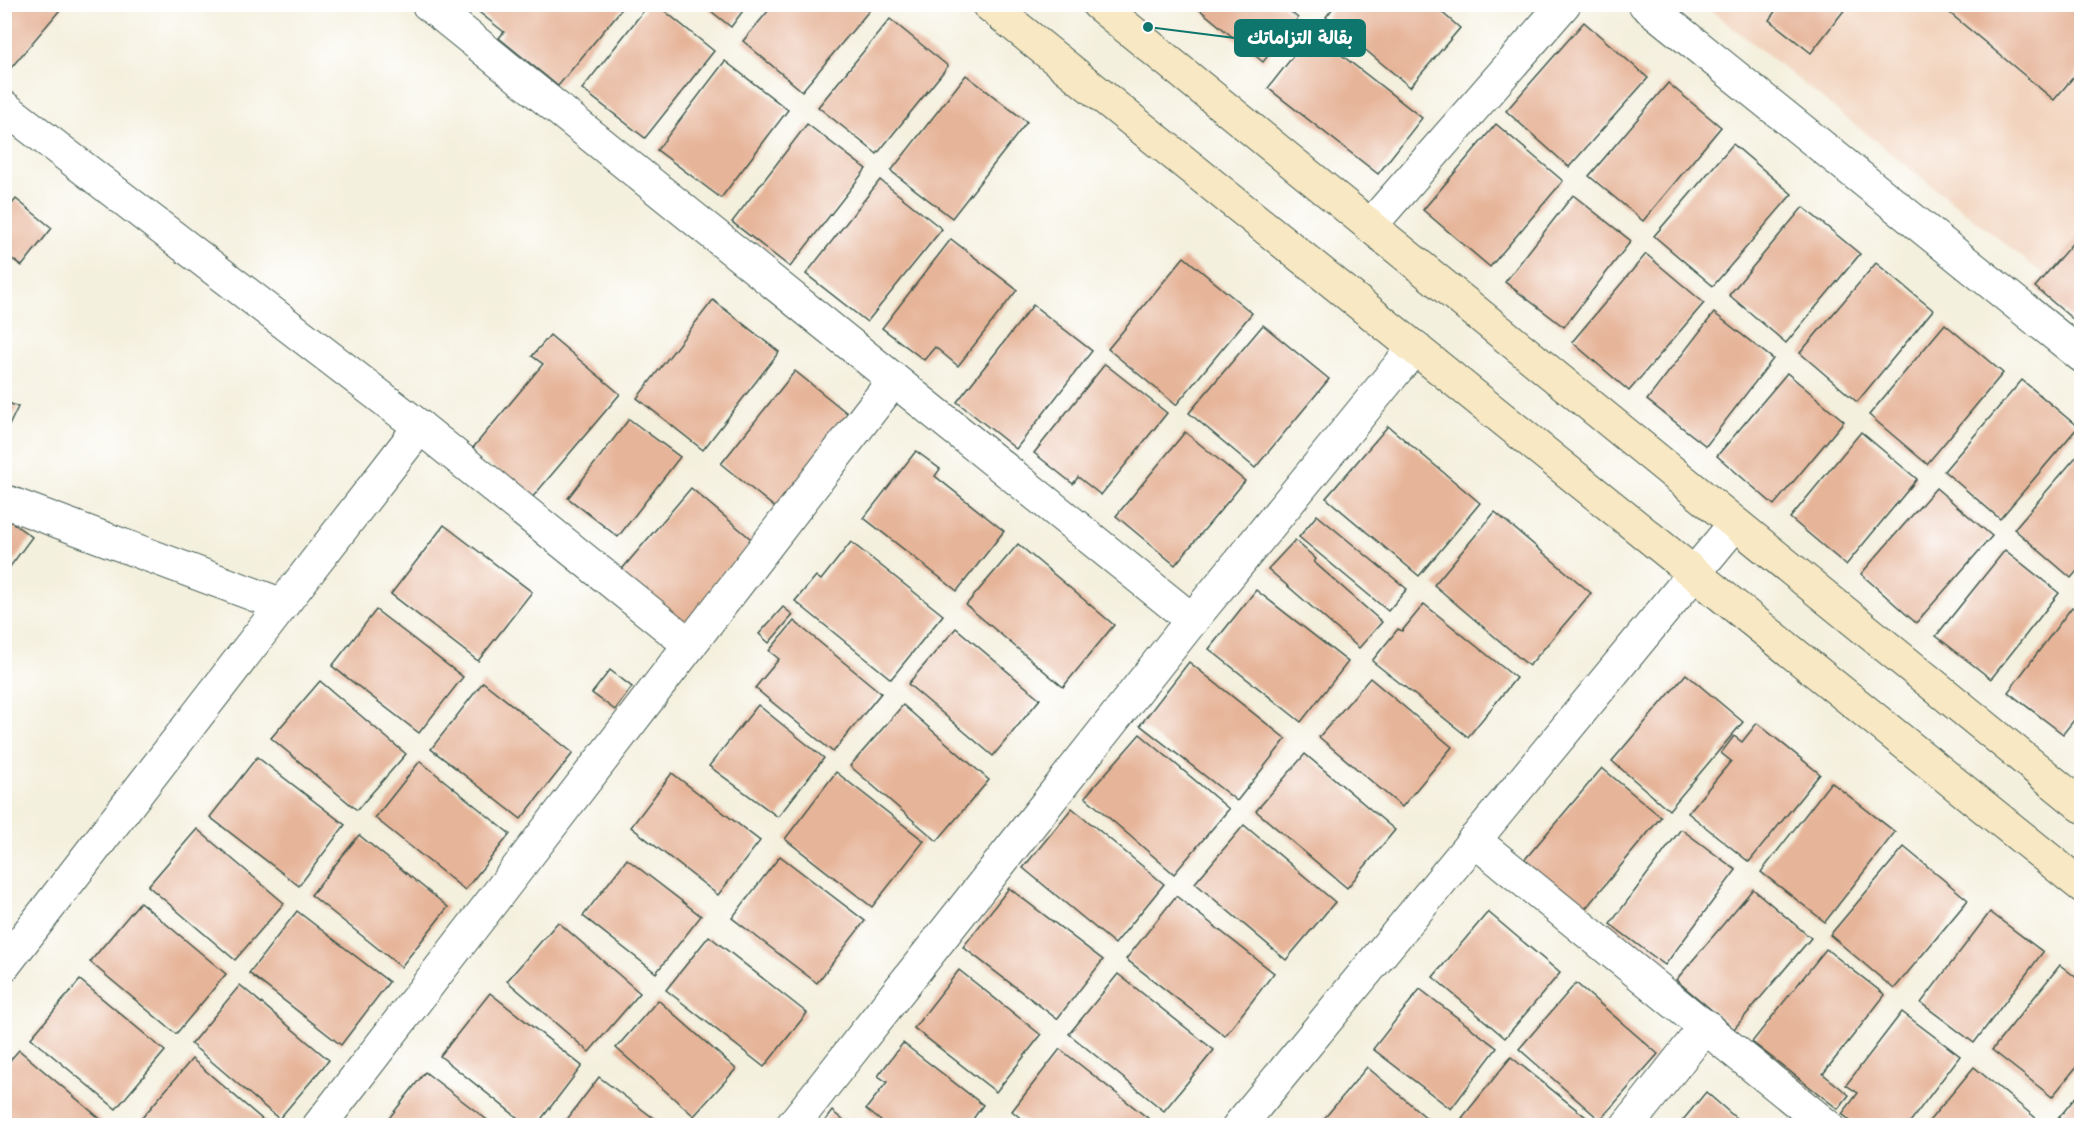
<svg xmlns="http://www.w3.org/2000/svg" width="2086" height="1130" viewBox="0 0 2086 1130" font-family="'Playpen Sans','Playpen Sans Arabic',sans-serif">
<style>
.built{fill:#f2d4be}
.building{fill:#e6b498}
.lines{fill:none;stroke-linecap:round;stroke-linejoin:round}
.street-casing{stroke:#3f584e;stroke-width:35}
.secondary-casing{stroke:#3f584e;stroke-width:35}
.street{stroke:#fff;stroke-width:33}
.secondary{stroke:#f8e8c3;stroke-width:33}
.leader{fill:none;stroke:#0f766e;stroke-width:2}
.callout-dot{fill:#0f766e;stroke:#fff;stroke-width:2}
.callout{fill:#0f766e;stroke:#0f766e;stroke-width:2}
.callout-label{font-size:18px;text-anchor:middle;font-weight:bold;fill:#fff}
</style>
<rect width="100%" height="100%" fill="#fff"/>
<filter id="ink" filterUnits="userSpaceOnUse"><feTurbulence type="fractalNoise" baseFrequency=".0167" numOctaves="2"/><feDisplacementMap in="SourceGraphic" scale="12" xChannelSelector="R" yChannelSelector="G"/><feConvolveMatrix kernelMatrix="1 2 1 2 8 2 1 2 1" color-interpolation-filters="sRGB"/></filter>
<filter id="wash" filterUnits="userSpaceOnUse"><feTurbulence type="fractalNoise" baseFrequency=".008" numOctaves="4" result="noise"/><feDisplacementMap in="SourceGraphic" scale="24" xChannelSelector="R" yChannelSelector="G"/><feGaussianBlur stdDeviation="1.35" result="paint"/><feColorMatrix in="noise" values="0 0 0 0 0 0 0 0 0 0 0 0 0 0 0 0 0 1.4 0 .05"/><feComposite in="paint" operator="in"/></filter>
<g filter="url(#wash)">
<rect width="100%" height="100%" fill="#f4f0de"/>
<!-- built -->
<polygon class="built" points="1704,5 2081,5 2081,304"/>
<g id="blocks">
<!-- building -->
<g class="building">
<polygon points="4,4 65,4 10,69 4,64"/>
<polygon points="649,4 656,4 714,51 645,138 582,89"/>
<polygon points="702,4 748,4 731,27"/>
<polygon points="774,4 871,4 873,6 802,91 743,41"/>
<polygon points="1336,4 1432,4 1460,28 1410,87 1326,17"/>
<polygon points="1780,4 1849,4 1811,53 1769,20"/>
<polygon points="1939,4 2082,4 2082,67 2054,100"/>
<polygon points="470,5 625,5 558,86 499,38 504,32"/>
<polygon points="1194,5 1282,5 1298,18 1263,62"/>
<polygon points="890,19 948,66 877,154 818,107"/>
<polygon points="1584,22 1648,78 1569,167 1506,111"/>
<polygon points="1312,32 1422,118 1378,174 1268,88"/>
<polygon points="725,61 788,110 721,198 657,150"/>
<polygon points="966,75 1027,122 952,218 891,171"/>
<polygon points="1668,83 1721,127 1643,221 1589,176"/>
<polygon points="807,124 866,169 790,267 732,222"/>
<polygon points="1496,124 1563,181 1490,267 1423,210"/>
<polygon points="1733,144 1792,194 1713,286 1654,236"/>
<polygon points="880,180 942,229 867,322 806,274"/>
<polygon points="1573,195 1631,241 1564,327 1505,282"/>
<polygon points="16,199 52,228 22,266 4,253 4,214"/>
<polygon points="1803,207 1860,254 1786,343 1729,295"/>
<polygon points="2082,232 2082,327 2035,287"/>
<polygon points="951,239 1017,290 958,366 935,347 924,360 882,328"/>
<polygon points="1646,254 1704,303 1629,391 1572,342"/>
<polygon points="1184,257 1252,313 1176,405 1108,349"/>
<polygon points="1876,263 1933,310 1857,402 1800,353"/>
<polygon points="713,300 779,352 703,450 637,398"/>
<polygon points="1033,305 1092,351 1016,449 957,402"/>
<polygon points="1714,313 1773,359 1706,446 1647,400"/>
<polygon points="1945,324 2003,373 1927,464 1869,415"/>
<polygon points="1263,325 1329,379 1255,468 1189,413"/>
<polygon points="550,335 620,394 531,499 472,449 543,364 532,356"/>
<polygon points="1105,364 1167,413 1101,495 1078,477 1073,484 1034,453"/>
<polygon points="795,371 852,417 778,510 721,464"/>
<polygon points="1787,373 1844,421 1774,505 1717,456"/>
<polygon points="2022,380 2078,427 2000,519 1944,471"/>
<polygon points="4,401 18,407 4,436"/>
<polygon points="629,419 680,457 618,537 568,498"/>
<polygon points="1388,426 1480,503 1419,576 1326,498"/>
<polygon points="1185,432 1245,481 1175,565 1116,516"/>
<polygon points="1861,432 1917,479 1846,565 1790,518"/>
<polygon points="2082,450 2082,565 2071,578 2014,529"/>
<polygon points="916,451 940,469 935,476 1004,531 957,591 864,518"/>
<polygon points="691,488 757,544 683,631 617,575"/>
<polygon points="1936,488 1992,536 1916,623 1861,574"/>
<polygon points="1495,512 1591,593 1529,666 1434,585"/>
<polygon points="1317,515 1407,589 1388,611 1299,537"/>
<polygon points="4,517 32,537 4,575"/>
<polygon points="444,525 532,592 478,661 391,594"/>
<polygon points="1295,540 1316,559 1314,562 1382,622 1359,648 1268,569"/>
<polygon points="851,542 943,615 891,679 795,601 816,576 821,580"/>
<polygon points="1018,544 1114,625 1063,687 966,605"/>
<polygon points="2005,550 2059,593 1991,679 1936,636"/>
<polygon points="1256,590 1348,662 1301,722 1209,649"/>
<polygon points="1424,604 1516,678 1468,737 1372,661 1398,629 1402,631"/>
<polygon points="783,607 793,615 769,643 759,634"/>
<polygon points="2072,607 2082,614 2082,710 2063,734 2008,692"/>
<polygon points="376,610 463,677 419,733 332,666"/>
<polygon points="794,621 881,693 833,752 755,688 779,659 769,651"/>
<polygon points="956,628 1040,699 993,756 908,684"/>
<polygon points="1189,662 1286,739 1237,801 1140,725"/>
<polygon points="610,670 632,687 615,710 592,693"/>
<polygon points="1686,674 1743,722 1669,810 1612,761"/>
<polygon points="1370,678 1452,747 1402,807 1319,737"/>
<polygon points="320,681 406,754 357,810 271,738"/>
<polygon points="483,682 573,753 521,819 431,749"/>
<polygon points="758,705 824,758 778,817 709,766"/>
<polygon points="903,705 989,780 937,841 850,766"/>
<polygon points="1757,723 1820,774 1749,862 1688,813 1731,761 1721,753 1734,736 1742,742"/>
<polygon points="1140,734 1229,809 1174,874 1085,797"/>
<polygon points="1305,754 1395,830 1347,888 1256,811"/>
<polygon points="257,757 345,825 299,886 210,817"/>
<polygon points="420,761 510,834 465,890 375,818"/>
<polygon points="1602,768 1661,817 1581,914 1521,864"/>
<polygon points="836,772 924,841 872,907 785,839"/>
<polygon points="672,773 760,841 718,895 631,827"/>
<polygon points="1831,782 1895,832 1825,922 1761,872"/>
<polygon points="1072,808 1164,884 1115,944 1023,868"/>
<polygon points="1244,825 1335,902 1286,960 1195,883"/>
<polygon points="197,829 284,903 235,960 148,886"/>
<polygon points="1681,829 1736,870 1665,965 1610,924"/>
<polygon points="359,835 448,907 401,967 311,895"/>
<polygon points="1904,847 1968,900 1894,989 1830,935"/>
<polygon points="780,856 865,921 817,983 732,918"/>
<polygon points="627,859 701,916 656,973 583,916"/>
<polygon points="1009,888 1103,960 1057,1019 963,947"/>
<polygon points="1753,889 1811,938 1734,1029 1676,980"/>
<polygon points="1176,896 1274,973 1225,1036 1126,959"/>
<polygon points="140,902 226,974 176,1034 90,962"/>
<polygon points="297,911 389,982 341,1045 249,973"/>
<polygon points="1488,912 1560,973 1505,1038 1433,977"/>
<polygon points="1990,912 2043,952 1974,1043 1921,1003"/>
<polygon points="558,922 640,993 589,1052 507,981"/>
<polygon points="709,936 807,1013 764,1067 666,990"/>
<polygon points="1826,949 1885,995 1823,1074 1849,1095 1838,1109 1752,1042"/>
<polygon points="2060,965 2082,982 2082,1060 2052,1097 1992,1050"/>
<polygon points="959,970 1041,1035 996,1092 914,1028"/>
<polygon points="1118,974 1214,1050 1164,1111 1069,1034"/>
<polygon points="80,980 165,1051 116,1109 31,1038"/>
<polygon points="1576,983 1658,1054 1600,1120 1519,1049"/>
<polygon points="240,985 329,1060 279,1119 191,1044"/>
<polygon points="1420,989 1497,1048 1451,1109 1373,1049"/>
<polygon points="490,993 582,1066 536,1126 528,1126 440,1056"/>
<polygon points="658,1000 736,1069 694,1116 616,1048"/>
<polygon points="1902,1012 1960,1056 1907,1126 1857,1126 1842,1114 1858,1093 1846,1085"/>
<polygon points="903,1043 983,1105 968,1126 887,1126 866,1109 887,1082 878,1076"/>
<polygon points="1060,1049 1154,1123 1152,1126 1030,1126 1012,1111"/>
<polygon points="19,1050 105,1123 103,1126 4,1126 4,1067"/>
<polygon points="1511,1057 1587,1118 1581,1126 1472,1126 1462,1118"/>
<polygon points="192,1059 270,1126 151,1126 142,1118"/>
<polygon points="1367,1067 1436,1126 1318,1126"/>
<polygon points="1974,1067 2037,1119 2031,1126 1925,1126"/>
<polygon points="425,1072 495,1126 383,1126"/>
<polygon points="599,1077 664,1126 562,1126"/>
<polygon points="2082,1089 2082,1126 2064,1126 2057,1120"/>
<polygon points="1706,1092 1745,1126 1678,1126"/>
<polygon points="832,1111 850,1126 821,1126"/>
</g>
</g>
</g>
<g filter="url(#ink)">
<use href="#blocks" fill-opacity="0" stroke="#3f584e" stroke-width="1.5"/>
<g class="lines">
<!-- street casing -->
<g class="street-casing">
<g id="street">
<polyline points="428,4 1192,620"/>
<polyline points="1645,4 2082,356"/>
<polyline points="4,107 420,427 690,645"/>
<polyline points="1370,226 1564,4"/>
<polyline points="4,501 282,605"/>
<polyline points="1474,840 1827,1126"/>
<polyline points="4,965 420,427"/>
<polyline points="319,1126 894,380"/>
<polyline points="792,1126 1192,620 1415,347"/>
<polyline points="1239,1126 1734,525"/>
<polyline points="1627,1126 1706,1026"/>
</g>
</g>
<!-- secondary casing -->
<g class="secondary-casing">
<g id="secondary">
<polyline points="988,4 2082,886"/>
<polyline points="1098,4 2082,806"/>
</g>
</g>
<!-- street -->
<use href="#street" class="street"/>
<!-- secondary -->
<use href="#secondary" class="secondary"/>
</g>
</g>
<!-- callouts -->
<path class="leader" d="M1148 27L1235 38"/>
<circle class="callout-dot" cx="1148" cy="27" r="6"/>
<rect class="callout" x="1235" y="20" width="130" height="36" rx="6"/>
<g class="callout-label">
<text x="1300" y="44">بقالة التزاماتك</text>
</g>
<!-- margin -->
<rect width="2086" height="1130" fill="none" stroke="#fff" stroke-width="24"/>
</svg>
